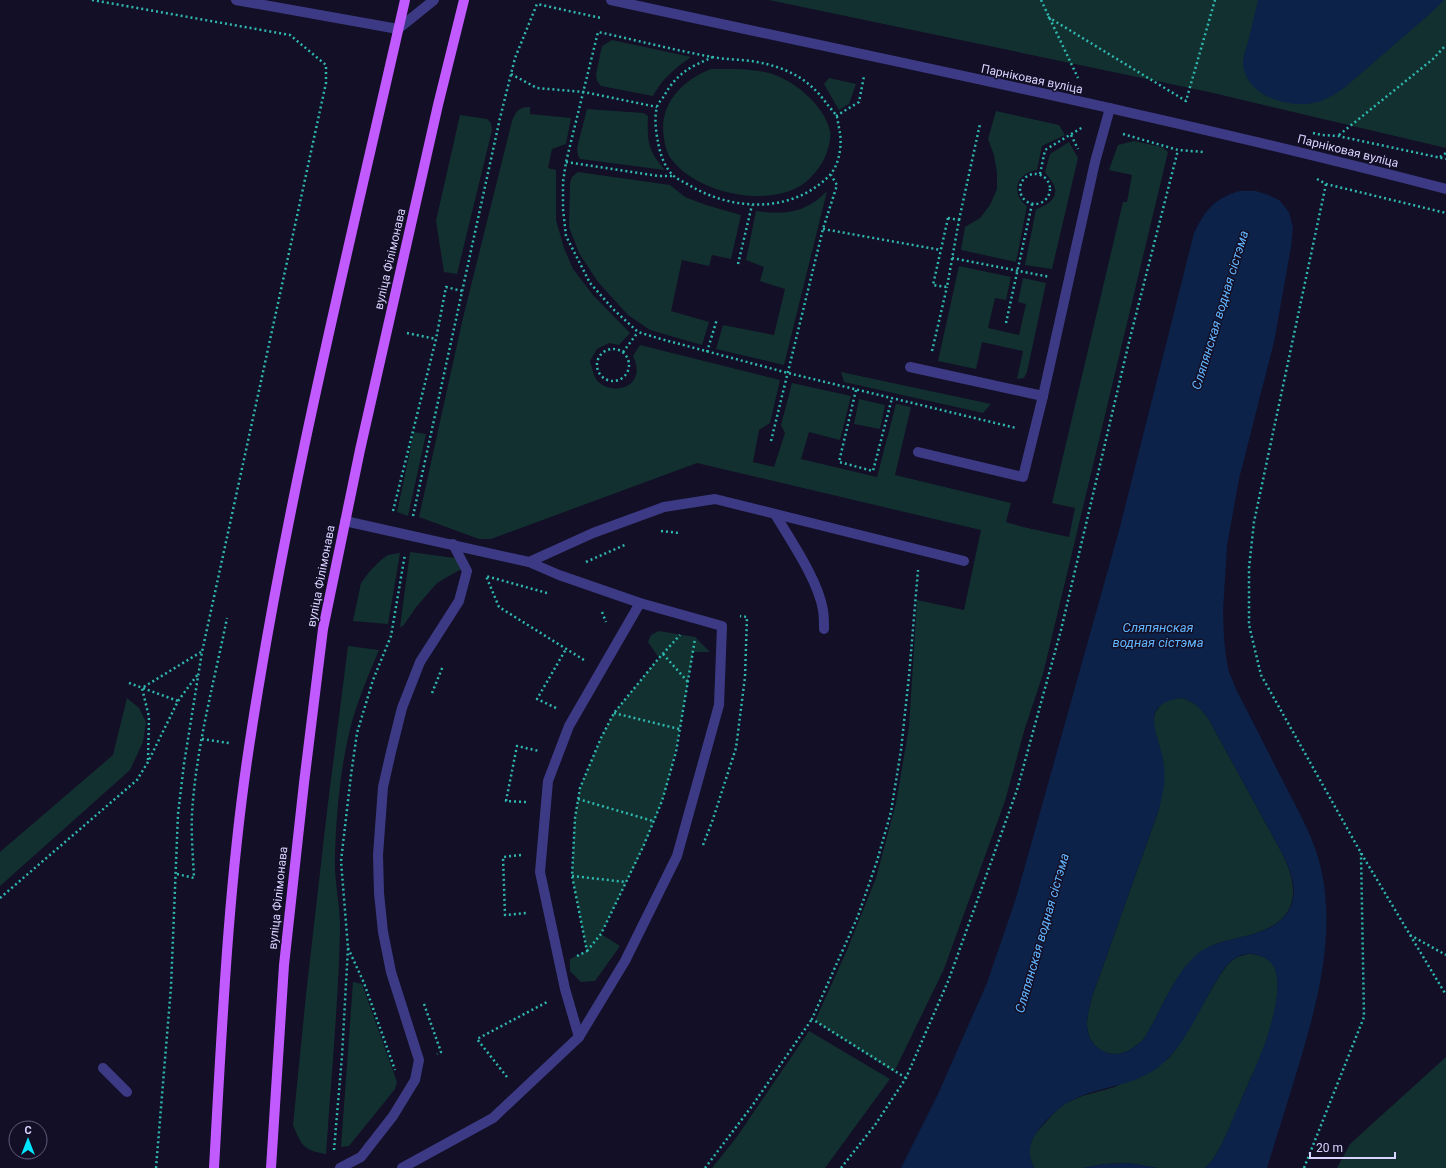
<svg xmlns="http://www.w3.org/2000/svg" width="1446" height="1168" viewBox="0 0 1446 1168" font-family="Roboto,sans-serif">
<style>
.green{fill:#12302f}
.water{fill:#0c2248;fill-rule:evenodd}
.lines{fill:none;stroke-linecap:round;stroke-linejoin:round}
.path{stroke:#2fb8b0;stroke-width:2.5;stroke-dasharray:2 3;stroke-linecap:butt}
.minor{stroke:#3d3a85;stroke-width:10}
.major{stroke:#c25bff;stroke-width:10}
.labels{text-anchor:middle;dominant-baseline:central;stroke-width:3;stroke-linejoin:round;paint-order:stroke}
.street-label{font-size:12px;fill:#d9d4ff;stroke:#130f26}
.water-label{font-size:13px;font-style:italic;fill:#62b6ff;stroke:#130f26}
</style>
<rect width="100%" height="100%" fill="#130f26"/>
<!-- green -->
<g class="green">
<polygon points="769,0 1446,0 1446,148 1209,92"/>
<path d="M 612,40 L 691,57 C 675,68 662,79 653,96 L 601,86 L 597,81 L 596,74 L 602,46 Z"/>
<path d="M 711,69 C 730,69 750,68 769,73 C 794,80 824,105 830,131 C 831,134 830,137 830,140 C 827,157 820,169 807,181 C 773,210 698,194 672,160 C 667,154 665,146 664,138 C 658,105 682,80 711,69 Z"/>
<polygon points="829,78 856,84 849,104 839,110 824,84"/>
<path d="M 530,107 L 530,114 L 571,118 L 566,144 L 552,149 L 548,168 L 556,170 L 556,220 L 564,248 L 573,269 L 593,295 L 630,333 L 619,345 L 609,343 L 597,349 L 590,361 C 592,367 593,374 596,379 C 608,397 649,389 633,356 L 640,345 L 780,380 L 770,423 L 759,430 L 753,462 L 774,467 L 785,433 L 781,425 L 792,383 L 851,396 L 840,440 L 809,432 L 801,459 L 877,477 L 896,404 L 911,407 L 895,475 L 1011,503 L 1006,522 L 1023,527 L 1069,537 L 1075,508 L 1052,503 L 1123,202 L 1127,202 L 1132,175 L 1109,170 L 1118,145 L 1134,141 L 1162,147 L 1168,152 L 1043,674 L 1025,728 L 1005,801 L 944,969 L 894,1072 L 815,1021 L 847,950 L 876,878 L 896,803 L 909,727 L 917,600 L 964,610 L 981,530 L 697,463 L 491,539 L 479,539 L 419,517 L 462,322 L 512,121 C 516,111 519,107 530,107 Z"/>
<path d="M 587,109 L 643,113 L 648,116 C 647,141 648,151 665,170 L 580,159 L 578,155 L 577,148 Z"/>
<path d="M 996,111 L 1059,125 L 1065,135 L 1042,146 L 1037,170 C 1016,173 1010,193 1027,206 L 1016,262 L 961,250 L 965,227 L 980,218 L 990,205 L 997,189 L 997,173 L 994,155 L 988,139 Z"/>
<polygon points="460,115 487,119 491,123 492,130 457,274 444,272 436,221"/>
<path d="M 1069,142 L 1078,158 L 1052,269 L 1025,265 L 1036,209 C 1045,206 1057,200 1055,189 C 1054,183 1048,177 1045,172 L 1050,154 Z"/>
<polygon points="578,172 670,185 685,197 706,205 741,215 731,259 712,255 709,266 682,260 671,311 709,322 702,345 650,330 628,315 598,282 579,253 569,227 570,183 572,177"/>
<path d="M 827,191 L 784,365 L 716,349 L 723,325 L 774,335 L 785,289 L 760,281 L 764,267 L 746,260 L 756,211 C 785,215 806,213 827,191 Z"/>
<polygon points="959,266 1011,277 1006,300 995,298 988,328 1019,335 1026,304 1018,302 1023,278 1046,283 1027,372 1024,378 1017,379 1023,351 982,342 976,369 938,361"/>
<polygon points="841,372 991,404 983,413 844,382"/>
<polygon points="859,399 885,405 880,429 854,424"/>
<polygon points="414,432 426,434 408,516 397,512"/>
<polygon points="410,552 455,558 463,568 437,583 417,606 403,626 400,627"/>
<polygon points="400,553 388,624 353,621 361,583 370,571 381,560 388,555"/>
<path d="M 659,631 L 695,637 L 710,652 L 693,652 C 684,702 678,753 662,801 C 646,847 622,890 601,934 L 620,946 L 595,981 L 581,982 L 570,971 L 570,959 L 587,951 L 572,876 L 575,818 L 580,788 L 601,738 L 614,713 L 659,658 L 648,642 L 651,635 Z"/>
<path d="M 348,646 L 379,650 C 368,676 357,702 350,729 C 340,771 336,815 335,858 C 334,883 341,908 340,933 C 338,1007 331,1080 326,1154 C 303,1150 302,1146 293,1125 L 306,995 L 327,811 Z"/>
<polygon points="127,698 139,708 146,722 143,742 130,770 0,886 0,852 113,755"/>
<path d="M 1182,698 C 1195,702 1199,707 1208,718 L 1282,853 C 1302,893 1297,922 1250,935 C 1236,939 1217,941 1204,950 C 1173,971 1163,1010 1143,1040 C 1136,1046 1130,1051 1122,1053 C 1103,1058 1087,1043 1087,1024 C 1087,1015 1090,1006 1092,997 L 1159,809 L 1164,765 L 1153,723 L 1155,713 L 1161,704 L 1170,699 Z"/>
<path d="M 1248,954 C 1258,954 1268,957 1274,966 C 1282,981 1275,1012 1271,1027 C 1264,1051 1252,1075 1242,1098 C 1234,1116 1220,1156 1205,1168 L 1158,1168 L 1129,1163 L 1104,1164 L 1083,1168 L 1034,1168 L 1030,1157 L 1029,1147 L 1035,1134 L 1055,1112 L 1066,1103 L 1082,1096 L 1115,1087 L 1168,1059 L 1177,1048 L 1220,975 L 1229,963 L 1237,957 Z"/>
<polygon points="353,982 362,984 397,1082 395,1089 349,1146 341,1147"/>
<polygon points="809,1031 890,1079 825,1168 712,1168 736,1138"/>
<polygon points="1446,1057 1446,1168 1337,1168 1350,1144"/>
</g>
<!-- water -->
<g class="water">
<path d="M 1258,0 L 1444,0 L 1431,13 L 1343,89 C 1332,96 1321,103 1307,104 C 1280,106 1242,92 1243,60 C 1244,54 1246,48 1248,42 C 1251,28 1255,14 1258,0 Z"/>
<path d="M 1240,191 L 1256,191 L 1268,195 L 1279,200 L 1289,212 L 1293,228 L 1291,247 L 1274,342 L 1239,479 L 1227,546 L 1223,611 L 1224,638 L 1226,657 L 1229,672 L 1236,689 C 1253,722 1269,754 1286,787 C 1300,814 1316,842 1322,873 C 1336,943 1314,1015 1294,1081 C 1285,1110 1276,1139 1267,1168 L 1205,1168 C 1219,1157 1230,1124 1238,1107 C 1247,1086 1257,1065 1265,1043 C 1272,1022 1290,968 1263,957 C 1258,955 1253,953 1248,954 C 1241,954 1234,958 1229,963 C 1222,970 1217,980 1212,988 C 1201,1008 1190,1031 1177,1048 C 1170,1057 1162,1065 1153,1071 C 1126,1088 1092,1087 1065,1104 C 1055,1111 1047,1119 1039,1129 C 1029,1142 1027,1153 1034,1168 L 901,1168 L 938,1094 L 987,983 L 1016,898 L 1120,527 L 1194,233 C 1206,209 1215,198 1240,191 ZM 1182,698 C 1195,702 1199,707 1208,718 L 1282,853 C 1290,869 1298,888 1291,906 C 1274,944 1221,931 1194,957 C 1171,979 1160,1014 1143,1040 C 1136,1046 1130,1051 1122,1053 C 1103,1058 1087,1043 1087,1024 C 1087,1015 1090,1006 1092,997 L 1159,809 C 1163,794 1166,780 1164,766 C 1162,738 1134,704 1182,698 Z"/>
<polygon points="1129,1163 1158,1168 1083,1168 1104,1164"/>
</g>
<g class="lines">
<!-- path -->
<g class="path">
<polyline points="92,0 290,35 326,65 326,83 202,652 184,764 178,814 171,987 156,1168"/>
<polyline points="1041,0 1078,78"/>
<polyline points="1048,17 1186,101 1215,0"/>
<path d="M 713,57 C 690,67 677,73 664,96 C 662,99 658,103 657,107 C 654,118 656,132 658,142 C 660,154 665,169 675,177 C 679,180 684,182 689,185 C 732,211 791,214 829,176 C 839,166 842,146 840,133 C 839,128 838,122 837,117 C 835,113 830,108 827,104 C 809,79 788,68 757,62 C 743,59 727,60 712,57 C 674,50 636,40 598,32 L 566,162 L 563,182 L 563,209 L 566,236 L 590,283 L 613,309 L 638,332 L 661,339 L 788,373 L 1016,428"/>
<polyline points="511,74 537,88 584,92 657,107"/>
<polyline points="836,116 859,102 864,76"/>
<polyline points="1313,133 1322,135 1338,136 1446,159"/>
<polyline points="1123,134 1178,150 1204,152"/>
<polyline points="1071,135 1078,149"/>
<polyline points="1339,135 1433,59 1446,45"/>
<polyline points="1440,157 1446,153"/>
<polyline points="566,162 659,176 674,176"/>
<circle cx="1035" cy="189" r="15"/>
<polyline points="1040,174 1045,150 1083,127"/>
<polyline points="1317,179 1326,184 1446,213"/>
<polyline points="1326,184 1254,522 1249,568 1249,625 1261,675 1361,853 1446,995"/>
<polygon points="948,218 959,220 947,287 933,285"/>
<polyline points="959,220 980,124"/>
<polyline points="823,229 941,250"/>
<polyline points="952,258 1050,277"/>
<polyline points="738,264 752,205"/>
<polyline points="1006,323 1032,204"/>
<polyline points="407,333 436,339"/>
<circle cx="613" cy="365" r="16"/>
<polyline points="932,351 947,287"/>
<polyline points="623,352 638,332"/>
<polyline points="707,352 717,319"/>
<polyline points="856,390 839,462 873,471 892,398"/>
<polyline points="771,441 823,229 837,185 831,175"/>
<polyline points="393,511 436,339 446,287 462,291"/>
<polyline points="413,516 500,118 515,58 537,4 601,18"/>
<polyline points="661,531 679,533"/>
<polyline points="586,562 627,544"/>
<polyline points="547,593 486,576 499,607 584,660"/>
<polyline points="602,612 606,622"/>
<polyline points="663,654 688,682"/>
<polyline points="129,683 178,701"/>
<polyline points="432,693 443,666"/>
<polyline points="556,708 537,699 566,649"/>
<polyline points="614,713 679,729"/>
<polyline points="202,739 229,743"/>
<polyline points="148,760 149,717 142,688 201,652"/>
<polyline points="578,799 653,821"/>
<polyline points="526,802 506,801 517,746 539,751"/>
<polyline points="703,845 712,822 736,748 745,677 747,617 740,616"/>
<polyline points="521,855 503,857 505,915 527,913"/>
<path d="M 177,874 L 194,878 C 193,856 191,835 192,814 C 196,747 214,683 227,618"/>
<polyline points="572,876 626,882"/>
<polyline points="0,898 137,780 148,762 178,701 198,674"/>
<polyline points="1410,935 1446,955"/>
<polyline points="348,948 364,983 395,1070"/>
<polyline points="587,951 601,934 643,847 662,801 676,752 695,639"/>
<polyline points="577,956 587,951 572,876 575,818 580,788 601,738 614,713 659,658 680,635"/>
<polyline points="424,1004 441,1052 437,1054"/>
<polyline points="507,1077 477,1039 547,1002"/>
<polyline points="906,1078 812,1019 858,916 877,861 891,812 901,750 909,676 918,570"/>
<polyline points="334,1150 342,1056 348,948 341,861 351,775 357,733 373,680 391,636 405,554"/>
<polyline points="705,1168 752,1106 812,1019"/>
<polyline points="841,1168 875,1125 906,1078 949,979 1017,790 1061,630 1129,342 1178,150"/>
<polyline points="1304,1168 1364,1017 1361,853"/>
</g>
<!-- minor -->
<g class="minor">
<polyline points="236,0 398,29 434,0"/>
<path d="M 611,0 C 890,61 1170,117 1446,189"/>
<polyline points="910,367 1043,396"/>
<polyline points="918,452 1023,477 1043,396 1095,162 1110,108"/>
<path d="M 775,514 C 791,541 818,580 823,610 C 824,616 824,623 824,629"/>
<polyline points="345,521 529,562 559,575 640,603 722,626 719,705 677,856 625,961 579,1037 493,1118 402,1168"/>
<polyline points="529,562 593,533 664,507 715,499 964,561"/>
<polyline points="579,1037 565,989 540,872 548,781 569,726 640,603"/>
<polyline points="103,1068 127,1092"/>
<polyline points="340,1168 361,1157 393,1116 415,1080 419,1060 391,972 383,932 379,893 378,855 383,787 391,752 402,708 420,662 459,601 467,571 453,544"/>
</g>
<!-- major -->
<g class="major">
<path d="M 214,1168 C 222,1027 228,886 249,747 C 287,495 349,248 405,0"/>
<polyline points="271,1168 284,965 304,783 323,629 360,450 438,105 464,0"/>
</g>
</g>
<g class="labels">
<!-- street labels -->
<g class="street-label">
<text transform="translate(1032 79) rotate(12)">Парніковая вуліца</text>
<text transform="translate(1348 151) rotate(14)">Парніковая вуліца</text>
<text transform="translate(390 259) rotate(-77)">вуліца Філімонава</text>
<text transform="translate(321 576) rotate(-79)">вуліца Філімонава</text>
<text transform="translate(278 898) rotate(-84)">вуліца Філімонава</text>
</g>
<!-- water labels -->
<g class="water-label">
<text transform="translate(1220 310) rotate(-73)">Сляпянская водная сістэма</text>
<text x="1158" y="627">Сляпянская<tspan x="1158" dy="15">водная сістэма</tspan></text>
<text transform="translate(1042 933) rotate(-74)">Сляпянская водная сістэма</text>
</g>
</g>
<!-- north arrow -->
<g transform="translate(28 1140)"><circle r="19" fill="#130f26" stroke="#625e7d"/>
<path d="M0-3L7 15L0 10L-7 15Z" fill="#00e5ff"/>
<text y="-6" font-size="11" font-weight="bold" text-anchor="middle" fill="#d9d4ff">С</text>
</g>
<!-- scale -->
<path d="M1310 1152v6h85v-6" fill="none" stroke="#d9d4ff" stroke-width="2"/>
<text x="1316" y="1152" font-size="12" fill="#d9d4ff" stroke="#130f26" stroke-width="3" paint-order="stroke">20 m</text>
</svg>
